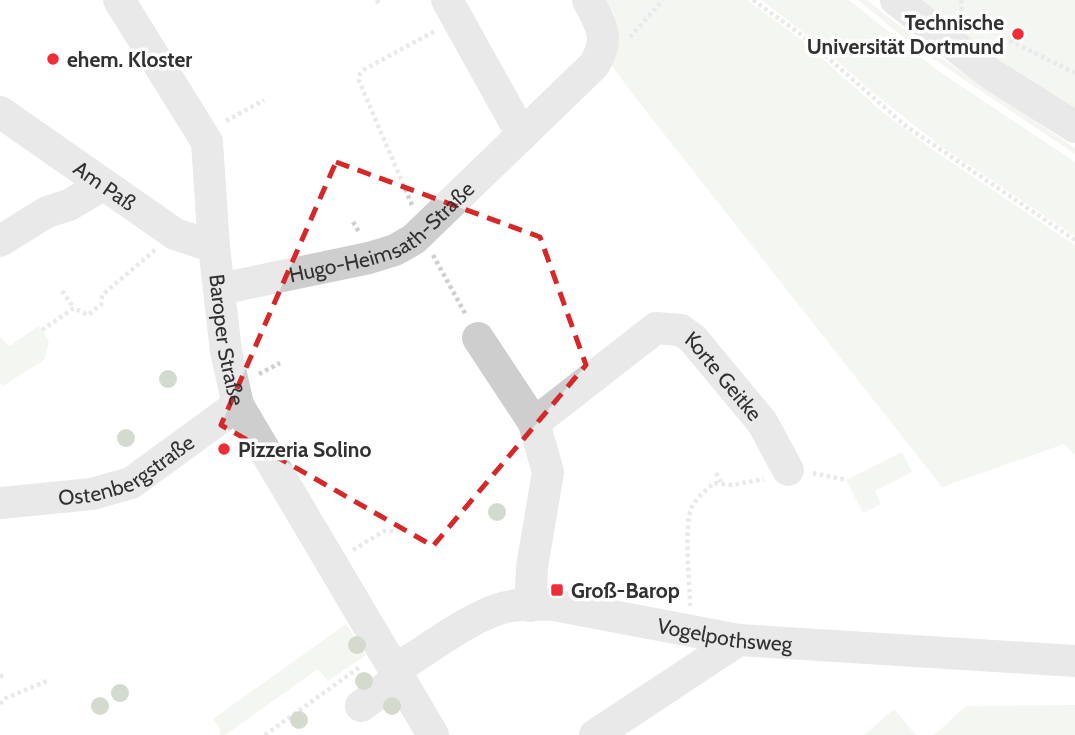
<svg xmlns="http://www.w3.org/2000/svg" width="1075" height="735" viewBox="0 0 1075 735" font-family="Cabin,sans-serif">
<style>
.green{fill:#e7eedf}
.lines{fill:none;stroke-linecap:round;stroke-linejoin:round}
.path{stroke:#cecece;stroke-width:4.5;stroke-dasharray:3.5 3.5;stroke-linecap:butt}
.minor{stroke:#cecece;stroke-width:32}
.tree{fill:#a0b093}
.marked{fill:none;stroke:#d62828;stroke-width:5;stroke-dasharray:14 9;stroke-linejoin:round}
.poi-dot{fill:#ef2c38;stroke:#fff;stroke-width:2.5}
.labels{text-anchor:middle;dominant-baseline:central;stroke-width:7;stroke-linejoin:round;paint-order:stroke}
.poi-label{font-size:21px;font-weight:bold;fill:#313131;stroke:#fff;text-anchor:start}
.street-label{font-size:21px;fill:#313131;stroke:#fff}
</style>
<rect width="100%" height="100%" fill="#fff"/>
<!-- green -->
<g class="green">
<polygon points="604,0 747,0 802,40 879,109 933,150 1075,245 1075,455 1064,444 942,487 631,92 610,63 612,20 615,15"/>
<polygon points="761,0 849,0 940,72 1075,162 1075,236 939,145 871,91 812,39"/>
<polygon points="858,0 867,0 930,50 1075,148 1075,154 914,46"/>
<polygon points="913,0 1075,0 1075,111 999,61"/>
<polygon points="39,326 49,341 45,359 3,386 0,384 0,337 9,346"/>
<polygon points="902,452 912,472 875,491 881,504 863,513 846,480"/>
<polygon points="346,624 366,655 328,681 318,669 225,735 220,735 220,728 213,719"/>
<polygon points="1075,705 1075,735 934,735 966,706"/>
<polygon points="894,709 916,735 864,735"/>
</g>
<g class="lines">
<!-- path -->
<g class="path">
<polyline points="377,0 379,4"/>
<polyline points="753,0 803,36 907,127 1075,240"/>
<polyline points="961,0 962,4 961,16"/>
<polyline points="972,22 1075,73"/>
<polyline points="630,37 663,0"/>
<polyline points="226,121 264,100"/>
<polyline points="412,205 359,81 360,74 365,69 435,31"/>
<polyline points="353,222 359,232"/>
<polyline points="433,255 466,315"/>
<polyline points="62,291 74,308"/>
<polyline points="42,330 74,308 88,315 101,305 102,295 155,250"/>
<polyline points="259,374 280,363"/>
<polyline points="716,473 721,482"/>
<polyline points="813,473 846,480"/>
<polyline points="353,550 384,531 396,531"/>
<path d="M 690,606 C 690,583 683,524 692,507 C 697,497 706,490 714,483 L 732,485 L 764,479"/>
<polyline points="0,677 3,675"/>
<polyline points="0,704 6,698 47,681"/>
<polyline points="265,735 361,666"/>
</g>
<!-- minor -->
<g class="minor">
<path id="s1" d="M 119,0 L 207,142 L 214,247 L 226,351 L 238,405 L 433,735"/>
<polyline points="447,0 522,135"/>
<polyline points="896,0 991,74 1075,127"/>
<path id="s2" d="M 0,112 L 175,234 L 214,247"/>
<polyline points="0,241 47,212 69,205 103,185"/>
<path id="s3" d="M 220,289 L 369,258 L 395,250 L 414,239 L 594,65 C 611,37 601,26 588,0"/>
<polyline points="478,338 534,423"/>
<path id="s4" d="M 0,503 L 92,494 L 131,483 L 238,405"/>
<path id="s5" d="M 530,606 L 532,567 L 548,472 L 534,423 L 656,328 L 681,330 L 693,339 L 762,422 L 788,470"/>
<path id="s6" d="M 395,670 C 424,652 467,619 499,609 C 515,603 537,605 554,605 L 739,640 L 1075,661"/>
<polyline points="361,706 399,678"/>
<polyline points="595,735 739,640"/>
</g>
</g>
<!-- trees -->
<g class="tree">
<circle cx="168" cy="379" r="9"/>
<circle cx="126" cy="438" r="9"/>
<circle cx="497" cy="512" r="9"/>
<circle cx="357" cy="645" r="9"/>
<circle cx="364" cy="681" r="9"/>
<circle cx="120" cy="693" r="9"/>
<circle cx="100" cy="706" r="9"/>
<circle cx="392" cy="706" r="9"/>
<circle cx="299" cy="720" r="9"/>
</g>
<!-- marked area -->
<path d="M0 0H1075V735H0ZM 336,162 L 540,237 L 586,365 L 433,546 L 221,425 Z" fill="#fff" fill-opacity=".55" fill-rule="evenodd"/>
<path class="marked" d="M 336,162 L 540,237 L 586,365 L 433,546 L 221,425 Z"/>
<!-- markers -->
<g class="poi-dot">
<circle cx="1018" cy="34" r="7"/>
<circle cx="53" cy="59" r="7"/>
<circle cx="224" cy="449" r="7"/>
<rect x="550" y="583" width="14" height="14" rx="3.5"/>
</g>
<g class="labels">
<!-- poi labels -->
<g class="poi-label">
<text x="1004" y="22" text-anchor="end">Technische<tspan x="1004" dy="24">Universität Dortmund</tspan></text>
<text x="67" y="59">ehem. Kloster</text>
<text x="238" y="449">Pizzeria Solino</text>
<text x="571" y="590">Groß-Barop</text>
</g>
<!-- street labels -->
<g class="street-label">
<text stroke="none"><textPath href="#s2" startOffset="128">Am Paß</textPath></text>
<text stroke="none"><textPath href="#s3" startOffset="175">Hugo-Heimsath-Straße</textPath></text>
<text stroke="none"><textPath href="#s1" startOffset="366">Baroper Straße</textPath></text>
<text stroke="none"><textPath href="#s5" startOffset="429">Korte Geitke</textPath></text>
<text stroke="none"><textPath href="#s4" startOffset="133">Ostenbergstraße</textPath></text>
<text stroke="none"><textPath href="#s6" startOffset="350">Vogelpothsweg</textPath></text>
</g>
</g>
</svg>
